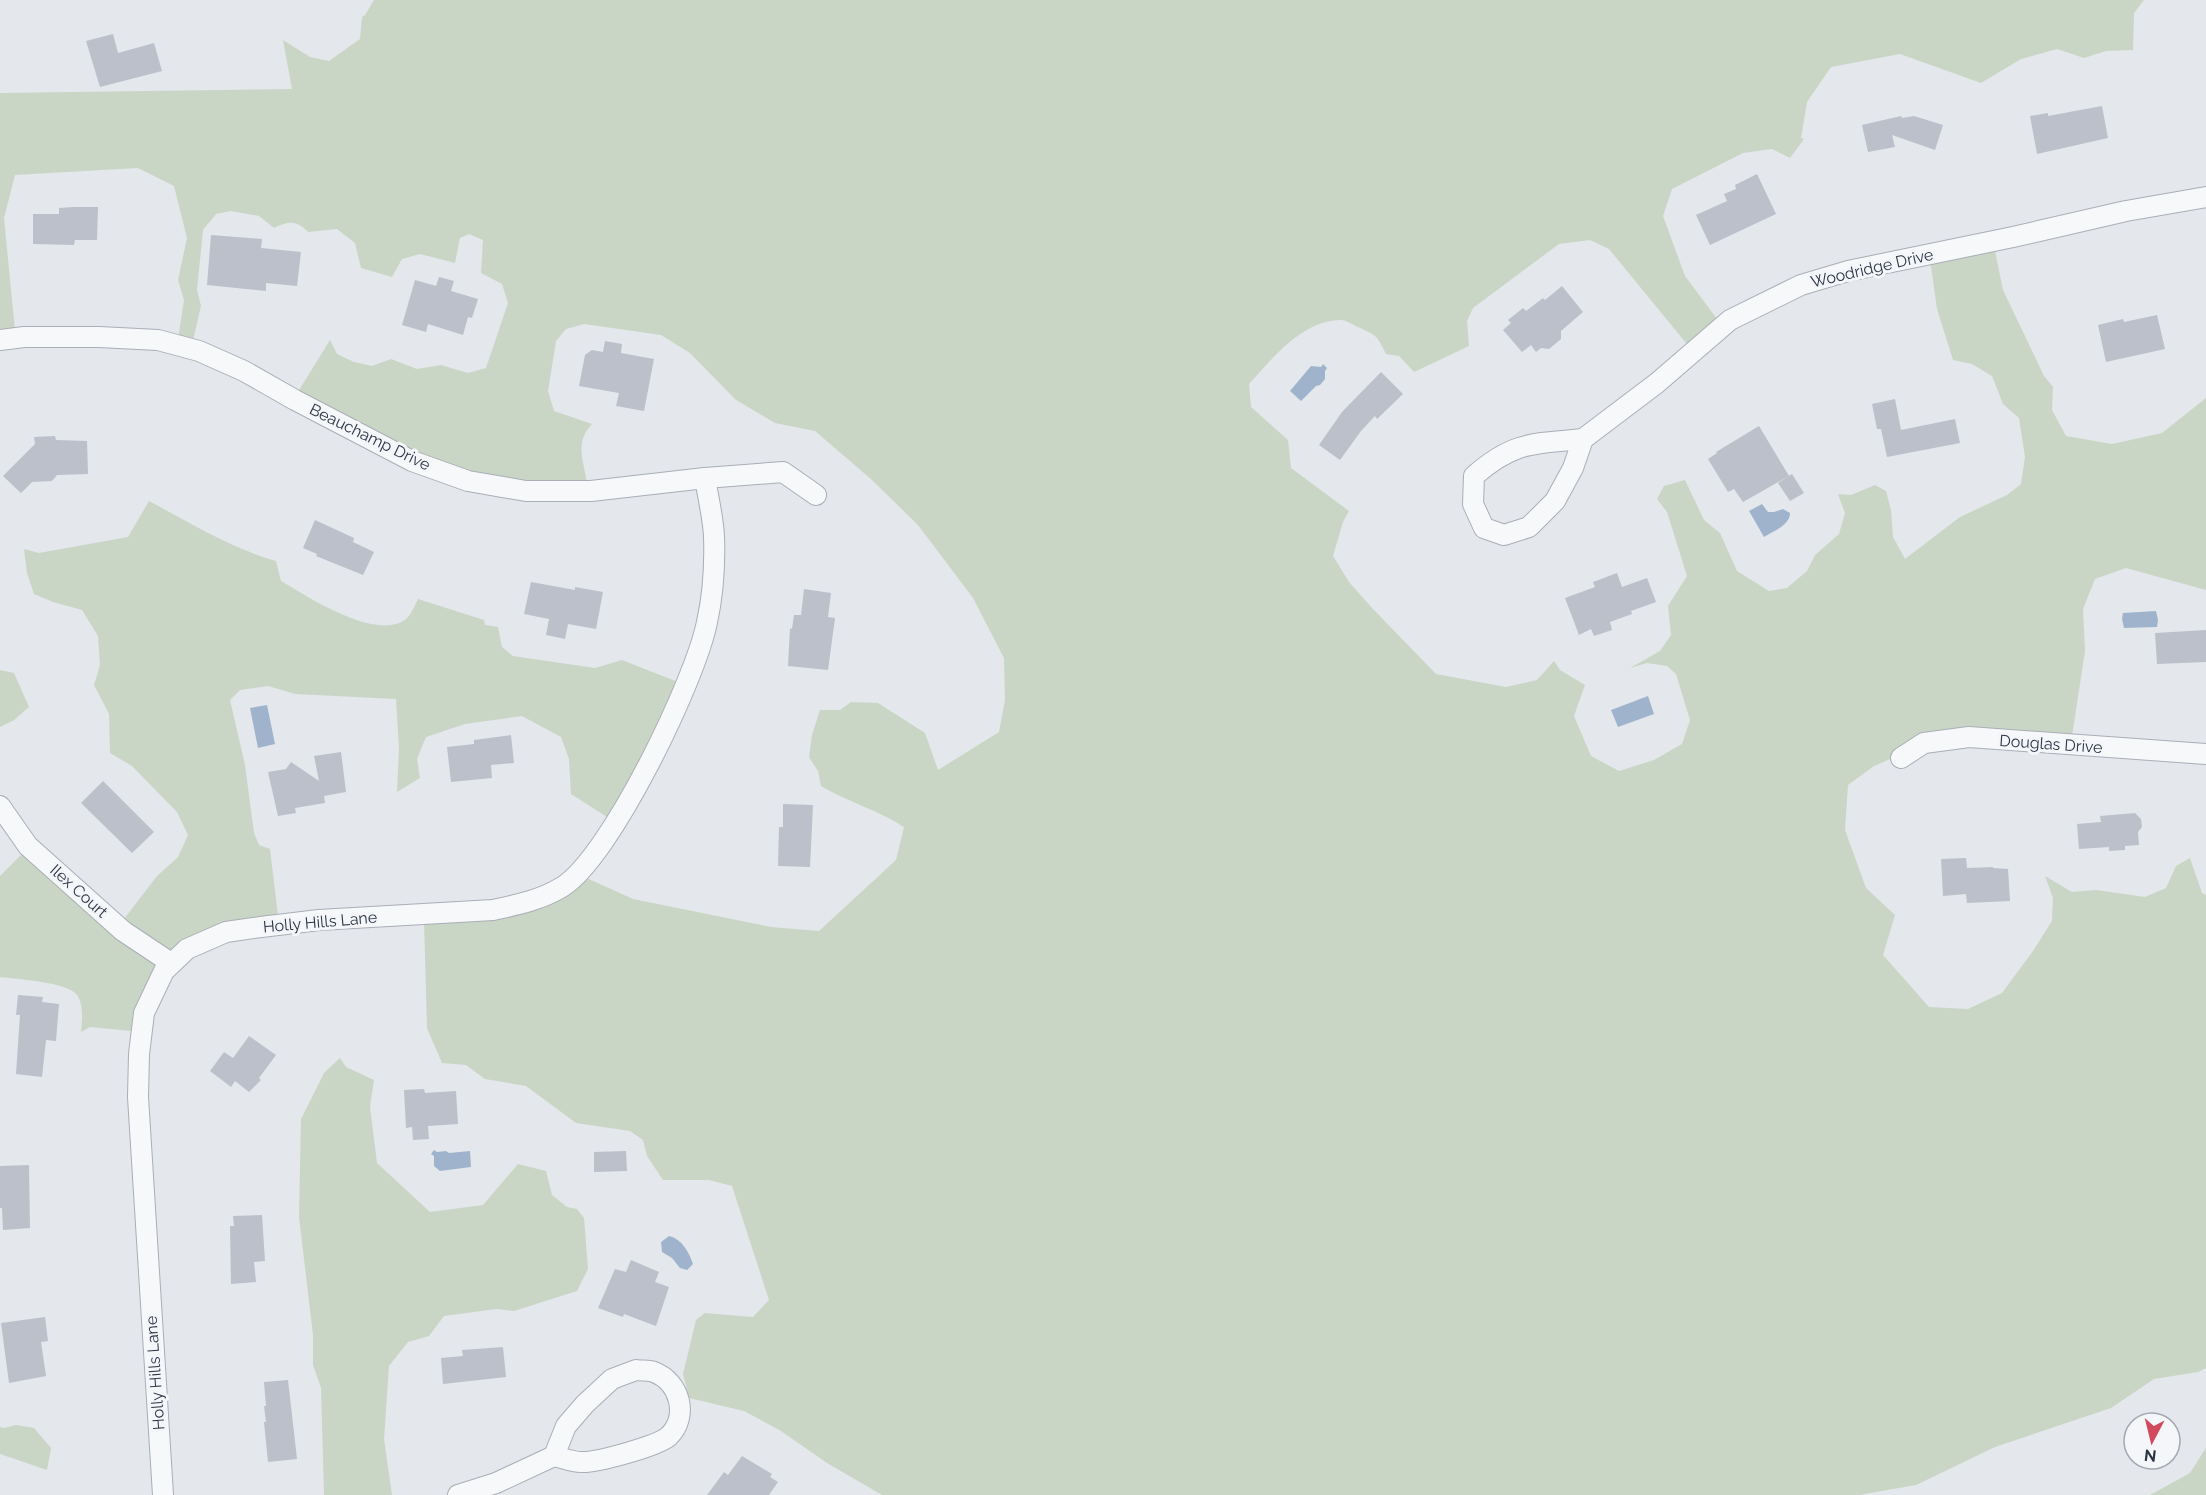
<svg xmlns="http://www.w3.org/2000/svg" width="2206" height="1495" viewBox="0 0 2206 1495" font-family="Raleway,sans-serif">
<style>
.green{fill:#c9d6c5}
.water{fill:#9fb4cc}
.building{fill:#bbc0ca}
.lines{fill:none;stroke-linecap:round;stroke-linejoin:round}
.minor-casing{stroke:#a9aeb7;stroke-width:22}
.minor{stroke:#f7f8fa;stroke-width:20}
.labels{text-anchor:middle;dominant-baseline:central;stroke-width:6;stroke-linejoin:round;paint-order:stroke}
.street-label{font-size:16px;fill:#2b3445;stroke:#f4f6f9}
</style>
<rect width="100%" height="100%" fill="#e4e7ec"/>
<!-- green -->
<g class="green">
<path d="M 374,0 L 2144,0 L 2134,13 L 2133,50 L 2106,51 L 2084,58 L 2057,49 L 2021,59 L 1981,83 L 1900,54 L 1831,67 L 1807,102 L 1801,138 L 1804,139 L 1790,158 L 1772,149 L 1743,153 L 1672,189 L 1663,216 L 1685,276 L 1723,327 L 1691,349 L 1609,249 L 1590,240 L 1559,244 L 1473,308 L 1467,321 L 1469,346 L 1414,372 L 1399,356 L 1386,354 C 1377,335 1377,336 1358,327 C 1353,325 1346,320 1341,320 C 1302,320 1272,359 1249,384 L 1251,407 L 1288,440 L 1291,468 L 1349,511 L 1343,522 L 1333,556 L 1349,582 L 1373,609 L 1436,674 L 1506,687 L 1537,680 L 1554,661 L 1560,670 L 1585,685 L 1574,716 L 1591,756 L 1619,771 L 1654,760 L 1682,744 L 1690,720 L 1676,674 L 1667,666 L 1647,663 L 1630,668 L 1660,651 L 1671,635 L 1668,606 L 1687,576 L 1667,512 L 1657,499 L 1664,486 L 1685,480 L 1704,520 L 1720,533 L 1737,571 L 1769,591 L 1787,588 L 1807,571 L 1815,555 L 1839,534 L 1845,513 L 1838,494 L 1851,495 L 1875,485 L 1886,491 L 1891,510 L 1893,537 L 1905,559 L 1960,517 L 2007,495 L 2021,484 L 2025,457 L 2019,418 L 2003,404 L 1992,376 L 1972,364 L 1953,360 L 1937,309 L 1930,259 L 1994,246 L 2003,290 L 2044,376 L 2053,387 L 2052,410 L 2066,436 L 2112,444 L 2162,433 L 2206,398 L 2206,590 L 2126,568 L 2095,579 L 2083,609 L 2085,651 L 2072,736 L 1945,735 L 1874,766 L 1848,785 L 1845,830 L 1866,888 L 1895,915 L 1883,955 L 1929,1007 L 1968,1009 L 2002,993 L 2033,951 L 2052,921 L 2053,898 L 2045,876 L 2072,892 L 2096,890 L 2145,897 L 2166,888 L 2176,866 L 2190,858 L 2202,893 L 2206,895 L 2206,1368 L 2198,1372 L 2154,1379 L 2111,1408 L 1995,1447 L 1916,1485 L 1859,1495 L 882,1495 L 827,1463 L 781,1431 L 744,1411 L 689,1398 L 683,1374 L 696,1320 L 705,1313 L 753,1317 L 769,1300 L 732,1186 L 709,1180 L 663,1180 L 647,1156 L 643,1140 L 630,1131 L 576,1123 L 526,1086 L 485,1079 L 466,1065 L 442,1063 L 427,1028 L 424,920 L 506,909 L 580,875 L 633,899 L 771,927 L 819,931 L 896,860 L 904,827 C 878,810 848,802 821,786 L 818,771 L 809,757 L 812,735 L 820,710 L 840,710 L 851,702 L 878,703 L 925,733 L 938,770 L 999,732 L 1005,700 L 1004,658 L 973,598 L 918,525 L 872,480 L 815,431 L 775,423 L 736,400 L 690,353 L 661,335 L 584,324 L 566,329 L 556,341 L 548,391 L 554,411 L 592,424 C 574,443 584,461 587,484 L 475,486 L 293,400 L 330,340 L 337,354 L 354,362 L 372,366 L 391,359 L 417,369 L 441,365 L 468,373 L 486,368 L 508,303 L 502,284 L 481,273 L 483,240 L 469,234 L 460,238 L 455,263 L 420,254 L 402,259 L 392,277 L 361,268 L 355,243 L 337,229 L 308,232 C 297,220 288,221 274,228 L 259,216 L 231,211 L 216,214 L 203,230 L 197,290 L 201,306 L 192,345 L 177,346 L 184,300 L 178,280 L 187,238 L 174,186 L 138,168 L 15,175 L 4,218 L 16,341 L 0,343 L 0,93 L 292,89 L 283,40 L 310,57 L 329,61 L 360,39 L 362,17 L 365,15 Z"/>
<path d="M 149,501 C 190,523 231,548 276,561 L 281,581 C 308,597 377,642 406,619 C 411,615 415,605 418,599 L 484,620 L 485,625 L 498,627 L 502,647 L 513,656 L 595,668 L 622,660 L 683,684 L 615,822 L 571,794 L 569,759 L 561,737 L 522,716 L 465,724 L 426,737 L 417,759 L 420,778 L 397,792 L 399,749 L 396,699 L 295,694 L 268,686 L 240,690 L 230,700 L 245,765 L 254,833 L 259,845 L 270,849 L 279,924 L 231,934 L 170,965 L 142,1032 L 90,1027 L 81,1032 C 82,1021 84,1005 77,995 C 68,982 16,979 0,977 L 0,876 L 30,846 L 124,919 L 157,876 L 178,857 L 188,835 L 177,812 L 132,766 L 110,753 L 109,714 L 94,685 L 100,665 L 98,636 L 82,610 L 53,602 L 34,594 L 27,573 L 24,549 L 39,553 L 128,537 Z"/>
<polygon points="0,670 14,673 29,707 14,720 0,727"/>
<polygon points="340,1058 346,1067 374,1080 370,1107 377,1163 430,1212 483,1205 518,1164 546,1171 552,1195 567,1207 577,1209 584,1218 588,1269 577,1291 514,1311 496,1309 444,1316 429,1336 408,1342 389,1366 384,1439 392,1495 324,1495 321,1388 313,1365 313,1335 299,1217 301,1119 324,1073"/>
<polygon points="16,1425 34,1428 51,1448 47,1470 0,1454 0,1427 4,1428"/>
<polygon points="2206,1448 2206,1495 2150,1495 2190,1473"/>
</g>
<!-- water -->
<g class="water">
<polygon points="1323,364 1327,368 1325,371 1325,379 1320,385 1316,386 1301,401 1290,391 1311,366 1321,367"/>
<path d="M 1762,504 L 1768,512 L 1774,512 L 1783,509 L 1790,513 C 1790,525 1774,531 1764,537 L 1749,511 Z"/>
<polygon points="2156,611 2158,620 2157,627 2124,628 2122,619 2123,613"/>
<polygon points="1648,696 1654,714 1618,727 1611,710"/>
<polygon points="267,705 275,744 258,748 250,708"/>
<polygon points="434,1150 437,1152 446,1151 449,1153 470,1151 471,1167 440,1171 434,1166 434,1156 431,1154"/>
<path d="M 669,1236 C 682,1239 689,1252 693,1264 L 687,1270 L 680,1268 L 672,1258 L 662,1252 L 661,1242 Z"/>
</g>
<!-- building -->
<g class="building">
<polygon points="113,34 118,53 154,43 162,71 100,87 86,41"/>
<polygon points="2102,106 2108,138 2037,154 2030,116 2048,113 2048,116"/>
<polygon points="1901,116 1902,118 1914,116 1943,125 1935,150 1892,135 1895,147 1868,152 1862,125"/>
<polygon points="1757,174 1776,214 1710,245 1696,215 1727,201 1724,194 1736,189 1735,185"/>
<polygon points="74,207 98,207 97,240 75,240 74,245 33,244 33,214 59,214 59,208"/>
<polygon points="211,235 262,239 261,248 301,252 297,286 266,283 266,291 207,285"/>
<polygon points="439,277 454,281 451,291 478,299 472,318 468,317 463,335 428,324 426,332 402,325 415,280 436,286"/>
<polygon points="1562,286 1583,312 1561,331 1561,339 1549,349 1541,348 1536,352 1531,345 1522,352 1503,330 1511,323 1508,320 1523,308 1526,311 1543,298 1545,300"/>
<polygon points="2157,315 2165,349 2106,362 2098,325 2123,319 2124,322"/>
<polygon points="605,341 622,344 621,353 654,359 644,411 616,406 619,393 579,386 585,355 592,350 603,352"/>
<polygon points="1381,372 1403,394 1377,419 1375,416 1361,431 1340,460 1319,445 1342,412"/>
<polygon points="1895,399 1901,430 1955,419 1960,443 1887,457 1881,429 1877,429 1872,404"/>
<polygon points="1759,426 1789,476 1743,502 1734,489 1728,492 1708,459 1717,453 1716,452"/>
<polygon points="55,436 56,440 87,441 88,474 57,475 52,481 32,482 21,493 3,476 35,444 34,437"/>
<polygon points="1792,474 1804,493 1790,501 1778,483"/>
<polygon points="315,520 354,538 353,542 374,552 363,575 316,556 317,554 303,548"/>
<polygon points="1617,573 1622,587 1647,578 1656,602 1631,611 1632,614 1610,622 1612,630 1594,636 1591,629 1579,635 1565,598 1595,587 1593,582"/>
<polygon points="531,582 575,590 575,587 603,592 596,629 568,624 565,639 546,635 549,619 524,614"/>
<polygon points="804,589 831,593 828,617 835,618 828,670 788,666 790,628 792,629 794,615 801,615"/>
<polygon points="2206,630 2206,662 2157,664 2155,633"/>
<polygon points="511,735 514,763 491,765 492,778 451,782 447,747 474,744 474,740"/>
<polygon points="341,752 346,792 324,796 325,803 295,808 296,813 278,816 268,772 286,769 291,762 319,781 314,756"/>
<polygon points="103,781 154,832 132,853 81,803"/>
<polygon points="783,804 813,805 810,867 778,866 779,827 783,827"/>
<polygon points="2135,813 2141,819 2142,827 2138,832 2139,845 2125,846 2125,850 2109,851 2109,847 2079,849 2077,824 2101,822 2100,816"/>
<polygon points="1966,858 1967,868 1993,867 1993,868 2008,869 2010,901 1967,903 1966,894 1943,896 1941,859"/>
<polygon points="18,995 43,997 42,1002 59,1004 56,1041 46,1040 42,1077 16,1074 20,1015 16,1015"/>
<polygon points="249,1036 276,1055 259,1078 261,1080 249,1092 235,1081 231,1087 210,1071 224,1052 233,1058"/>
<polygon points="424,1089 425,1093 456,1091 458,1124 428,1126 429,1139 413,1140 412,1127 406,1128 404,1090"/>
<polygon points="626,1151 627,1171 594,1172 594,1152"/>
<polygon points="29,1165 30,1228 3,1230 2,1208 0,1208 0,1166"/>
<polygon points="262,1215 265,1261 254,1262 256,1282 231,1284 230,1226 234,1226 233,1216"/>
<polygon points="631,1260 659,1272 655,1282 669,1287 656,1326 624,1314 623,1317 598,1308 615,1269 626,1272"/>
<polygon points="45,1317 48,1341 41,1342 46,1376 9,1383 1,1323"/>
<polygon points="503,1347 506,1377 443,1384 441,1358 463,1356 462,1350"/>
<polygon points="288,1380 297,1459 268,1462 264,1422 266,1422 264,1406 266,1406 264,1382"/>
<polygon points="742,1456 772,1474 770,1477 778,1482 769,1495 707,1495 724,1472 728,1475"/>
</g>
<g class="lines">
<!-- minor casing -->
<g class="minor-casing">
<g id="minor">
<polyline points="0,340 24,337 99,337 158,340 199,351 244,371 295,400 412,461 468,481 526,491 591,491 705,478 783,472 816,495"/>
<polyline points="1583,439 1657,383 1730,320 1801,285 1848,271 2013,237 2126,211 2206,197"/>
<path d="M 1583,439 L 1573,468 L 1555,501 L 1529,527 L 1504,535 L 1484,528 L 1473,504 L 1474,476 C 1514,441 1533,444 1583,439 Z"/>
<polyline points="1901,758 1924,743 1969,737 2206,754"/>
<polyline points="0,806 28,846 123,931 171,963"/>
<path d="M 636,1370 C 641,1371 649,1370 654,1372 C 680,1382 689,1416 669,1436 C 658,1446 596,1463 581,1462 C 572,1462 563,1458 554,1456 L 566,1426 L 585,1404 L 612,1379 Z"/>
<path d="M 163,1495 L 138,1097 L 139,1054 L 144,1013 L 164,971 L 187,949 L 226,932 L 261,927 L 319,920 L 493,910 C 516,905 541,900 562,887 C 610,858 696,679 707,622 C 713,595 715,564 714,536 C 713,517 708,497 705,478"/>
<polyline points="458,1495 496,1483 554,1456"/>
</g>
</g>
<!-- minor -->
<use href="#minor" class="minor"/>
</g>
<g class="labels">
<!-- street labels -->
<g class="street-label">
<text transform="translate(1872 268) rotate(-13)">Woodridge Drive</text>
<text transform="translate(370 437) rotate(26)">Beauchamp Drive</text>
<text transform="translate(2051 744) rotate(4)">Douglas Drive</text>
<text transform="translate(79 891) rotate(42)">Ilex Court</text>
<text transform="translate(320 922) rotate(-5)">Holly Hills Lane</text>
<text transform="translate(155 1373) rotate(-94)">Holly Hills Lane</text>
</g>
</g>
<!-- north arrow -->
<g transform="translate(2152 1441) rotate(187)"><circle r="28" fill="#f4f6f9" stroke="#a4a8b1" stroke-width="1.5"/>
<path d="M0-4.5L10 22L0 15L-10 22Z" fill="#d1495b"/>
<text y="-9" font-size="16" font-weight="bold" text-anchor="middle" fill="#2b3445">N</text>
</g>
</svg>
